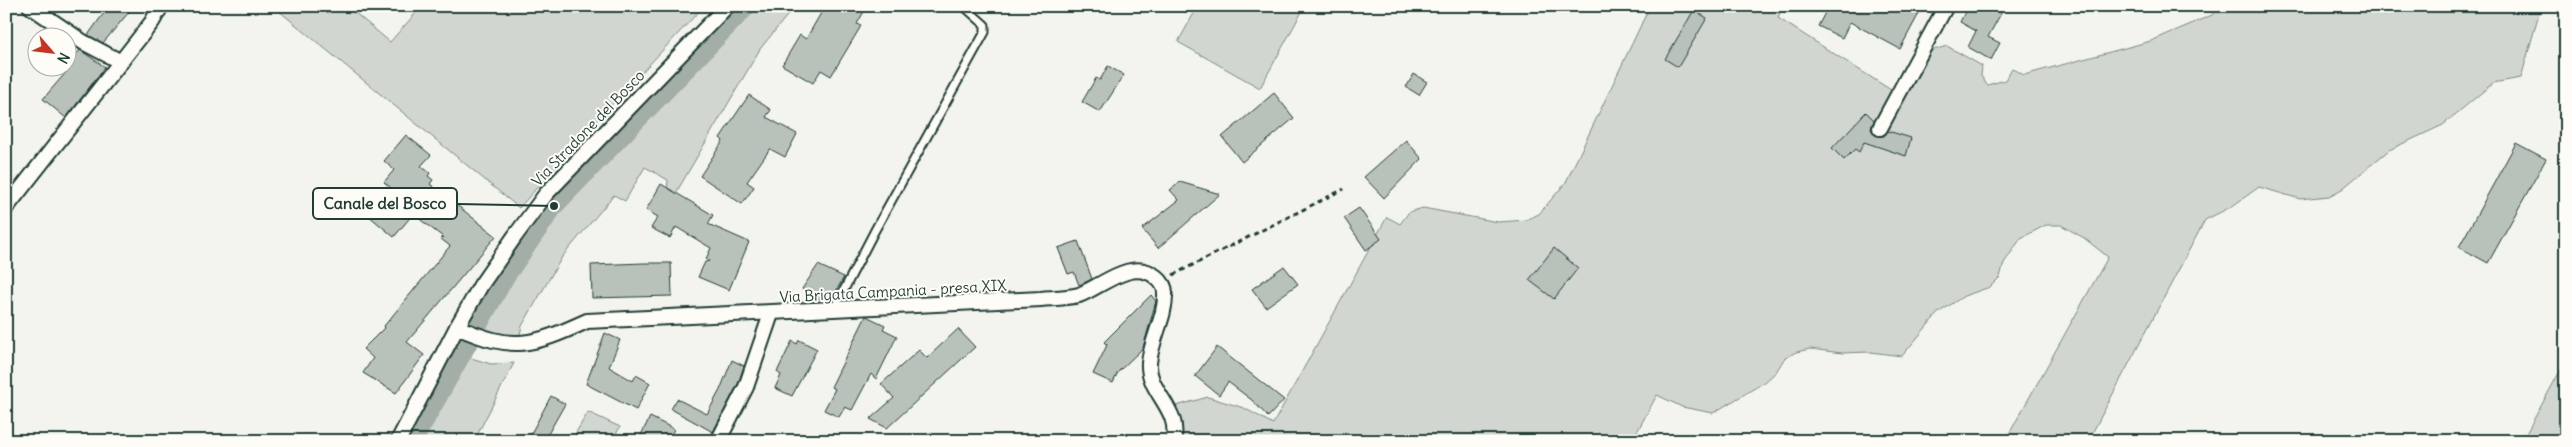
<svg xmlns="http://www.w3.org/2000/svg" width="2572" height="447" viewBox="0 0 2572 447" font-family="Delius,sans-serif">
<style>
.green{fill:#d1d6d1;stroke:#788a82}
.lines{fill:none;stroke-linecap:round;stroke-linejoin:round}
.canal{stroke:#a3aea7;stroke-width:19}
.building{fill:#b9c1bb;stroke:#1f3d34}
.lane-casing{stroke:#1f3d34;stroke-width:11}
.street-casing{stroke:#1f3d34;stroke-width:18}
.path{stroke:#1f3d34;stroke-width:3;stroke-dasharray:5 4;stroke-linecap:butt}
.lane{stroke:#fdfcf7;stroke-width:7}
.street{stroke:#fdfcf7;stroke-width:14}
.labels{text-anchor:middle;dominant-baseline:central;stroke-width:4;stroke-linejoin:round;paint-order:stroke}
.street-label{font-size:15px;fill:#1f3d34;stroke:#fdfcf7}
.leader{fill:none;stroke:#1f3d34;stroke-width:2}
.callout-dot{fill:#1f3d34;stroke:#fdfcf7;stroke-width:2}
.callout{fill:#fdfcf7;stroke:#1f3d34;stroke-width:2}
.callout-label{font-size:16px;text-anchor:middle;font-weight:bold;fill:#1f3d34}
</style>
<rect width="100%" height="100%" fill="#f4f4ef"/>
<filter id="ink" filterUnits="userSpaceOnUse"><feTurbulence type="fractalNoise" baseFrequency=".02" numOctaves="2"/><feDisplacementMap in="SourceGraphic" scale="10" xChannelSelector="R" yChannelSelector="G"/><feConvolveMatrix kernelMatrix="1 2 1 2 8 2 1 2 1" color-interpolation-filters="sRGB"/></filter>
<g filter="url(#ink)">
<!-- green -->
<g class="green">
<polygon points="273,6 347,6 390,42 422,6 704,6 589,129 519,208"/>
<path d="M 741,6 L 795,6 L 760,49 L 673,198 L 667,190 L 668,180 L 645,167 L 625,201 L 614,195 L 562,257 L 522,326 L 520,334 L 508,337 L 469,329 C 519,243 580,179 648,107 C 680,74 709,39 741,6 Z"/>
<polygon points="1198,6 1305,6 1260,88 1178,42"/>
<polygon points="1650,6 1782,6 1778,18 1891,90 1930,51 1947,46 1982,66 1981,76 1987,85 2005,80 2012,68 2024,75 2151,41 2212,15 2217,6 2541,6 2521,78 2493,83 2443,125 2389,150 2342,189 2329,196 2300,199 2259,187 2231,207 2205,220 2088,441 2005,441 2108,257 2084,238 2061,225 2046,225 2021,238 2004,263 2000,277 1990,287 1964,296 1938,313 1902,356 1870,352 1842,353 1810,349 1796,352 1784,359 1776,372 1765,382 1713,413 1682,407 1657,395 1632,441 1173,441 1169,408 1208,397 1244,408 1273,424 1387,217 1400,224 1409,212 1423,208 1498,222 1526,220 1539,214 1566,182"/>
<polygon points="455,353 491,364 514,363 474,441 410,441"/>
<polygon points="2566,360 2566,441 2522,441"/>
<polygon points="588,412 620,427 612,441 571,441"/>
</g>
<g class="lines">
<!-- canal -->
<polyline class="canal" points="413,441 505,277 554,206 747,6"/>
</g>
<!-- building -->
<g class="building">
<polygon points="109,6 134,6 103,43 88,35"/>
<polygon points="825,6 867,6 857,24 861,26 831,76 821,70 813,83 782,65 800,35 806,39"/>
<polygon points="1833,6 1923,6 1900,49 1850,22 1842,38 1818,26 1827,9 1831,11"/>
<polygon points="1968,6 2005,6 1988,37 2000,43 1991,60 1968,47 1976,31 1960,22"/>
<polygon points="1694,10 1707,18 1678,67 1665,59"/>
<polygon points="80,50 105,67 66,118 43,99 68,70 65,68"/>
<polygon points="1108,66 1124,75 1100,112 1082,102 1096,78 1100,80"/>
<polygon points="1414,74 1427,82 1419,95 1406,87"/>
<polygon points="1274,93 1294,118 1242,162 1222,137"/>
<polygon points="749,95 771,110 766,117 797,134 785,157 770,149 747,182 754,187 742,204 700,176 723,141 720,138"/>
<polygon points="1866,112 1874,120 1871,129 1875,135 1884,136 1888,131 1911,138 1906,156 1864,142 1859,152 1855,149 1844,160 1832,148"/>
<polygon points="406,135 431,155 421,166 430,173 428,176 433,180 430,184 496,236 407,342 424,355 396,393 363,373 373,358 363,349 385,327 384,326 450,246 441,239 443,237 413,214 394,237 368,215 391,188 384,182 394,170 384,161"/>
<polygon points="1406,140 1422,159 1384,198 1364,177"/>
<polygon points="2516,143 2546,159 2488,263 2459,247"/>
<polygon points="1180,182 1220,194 1158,248 1142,229 1179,200 1170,190"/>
<polygon points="661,184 713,215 708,224 749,242 729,290 698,277 705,262 709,261 706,259 711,248 676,227 670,238 651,228 658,217 646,210"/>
<polygon points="1359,208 1381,239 1366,250 1344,218"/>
<polygon points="1078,241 1092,279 1079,285 1074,272 1068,274 1058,248"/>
<polygon points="1554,248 1578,268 1554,299 1529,280"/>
<polygon points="644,263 671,263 672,296 592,298 591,265"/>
<polygon points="818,265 844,277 831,300 823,301 802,289"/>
<polygon points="1284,266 1298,284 1266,307 1252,289"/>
<polygon points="1151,295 1156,301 1143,348 1118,372 1113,383 1093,374 1107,345 1104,342"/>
<polygon points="866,316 885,325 883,329 897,336 876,379 871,374 852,410 845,407 839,417 824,410 835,389 831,387"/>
<polygon points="958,329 975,347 887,428 870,419 894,398 881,384 919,350 927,358"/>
<polygon points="605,333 620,340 609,367 633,381 636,375 650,383 636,410 586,384"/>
<polygon points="799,340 817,349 792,396 775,388 781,375 777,372 792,341 797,344"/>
<polygon points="1217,347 1284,400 1268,417 1253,401 1228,382 1219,395 1195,376"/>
<polygon points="732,360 744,366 738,384 713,432 671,409 677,399 707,414 720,390"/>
<polygon points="551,396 565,404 544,441 527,441"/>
<polygon points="650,417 674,429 668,441 638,441"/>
</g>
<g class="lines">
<!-- lane casing -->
<g class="lane-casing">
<polyline id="lane" points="834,309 875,230 985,32 985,25 967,9"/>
</g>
<!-- street casing -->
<g class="street-casing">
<g id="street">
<polyline points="30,6 83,42 121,62"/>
<polyline points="1880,128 1946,6"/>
<polyline points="6,208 152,22 161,6"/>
<path d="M 457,327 C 514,352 532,346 587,321 L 1041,299 C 1053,298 1067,298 1079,295 C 1101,287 1132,257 1156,277 C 1161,281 1165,286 1165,293 C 1166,317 1151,339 1149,363 C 1147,392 1182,410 1173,441"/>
<polyline points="398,441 457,327 481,285 515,236 546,194 727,6"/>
<polyline points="718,441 746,387 771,314"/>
</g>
</g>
<!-- path -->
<polyline class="path" points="1173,275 1344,189"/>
<!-- lane -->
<use href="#lane" class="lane"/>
<!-- street -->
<use href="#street" class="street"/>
</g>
</g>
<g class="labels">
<!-- street labels -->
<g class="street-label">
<text transform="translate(588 128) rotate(-46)">Via Stradone del Bosco</text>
<text transform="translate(893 291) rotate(-3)">Via Brigata Campania - presa XIX</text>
</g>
</g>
<!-- callouts -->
<path class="leader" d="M554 206L457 204"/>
<circle class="callout-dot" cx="554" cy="206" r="5"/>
<rect class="callout" x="313" y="188" width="144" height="31" rx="5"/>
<g class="callout-label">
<text x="385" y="209">Canale del Bosco</text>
</g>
<!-- margin -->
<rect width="2572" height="447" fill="none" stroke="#fdfcf7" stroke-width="25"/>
<rect x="12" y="12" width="2547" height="422" fill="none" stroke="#1f3d34" stroke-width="2" filter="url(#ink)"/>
<!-- north arrow -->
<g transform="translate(52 52) rotate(118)"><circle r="24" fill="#fdfcf7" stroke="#a4b0a9"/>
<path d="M0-4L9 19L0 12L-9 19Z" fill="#c8321e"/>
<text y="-8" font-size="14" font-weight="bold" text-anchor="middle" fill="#1f3d34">N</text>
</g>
</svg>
